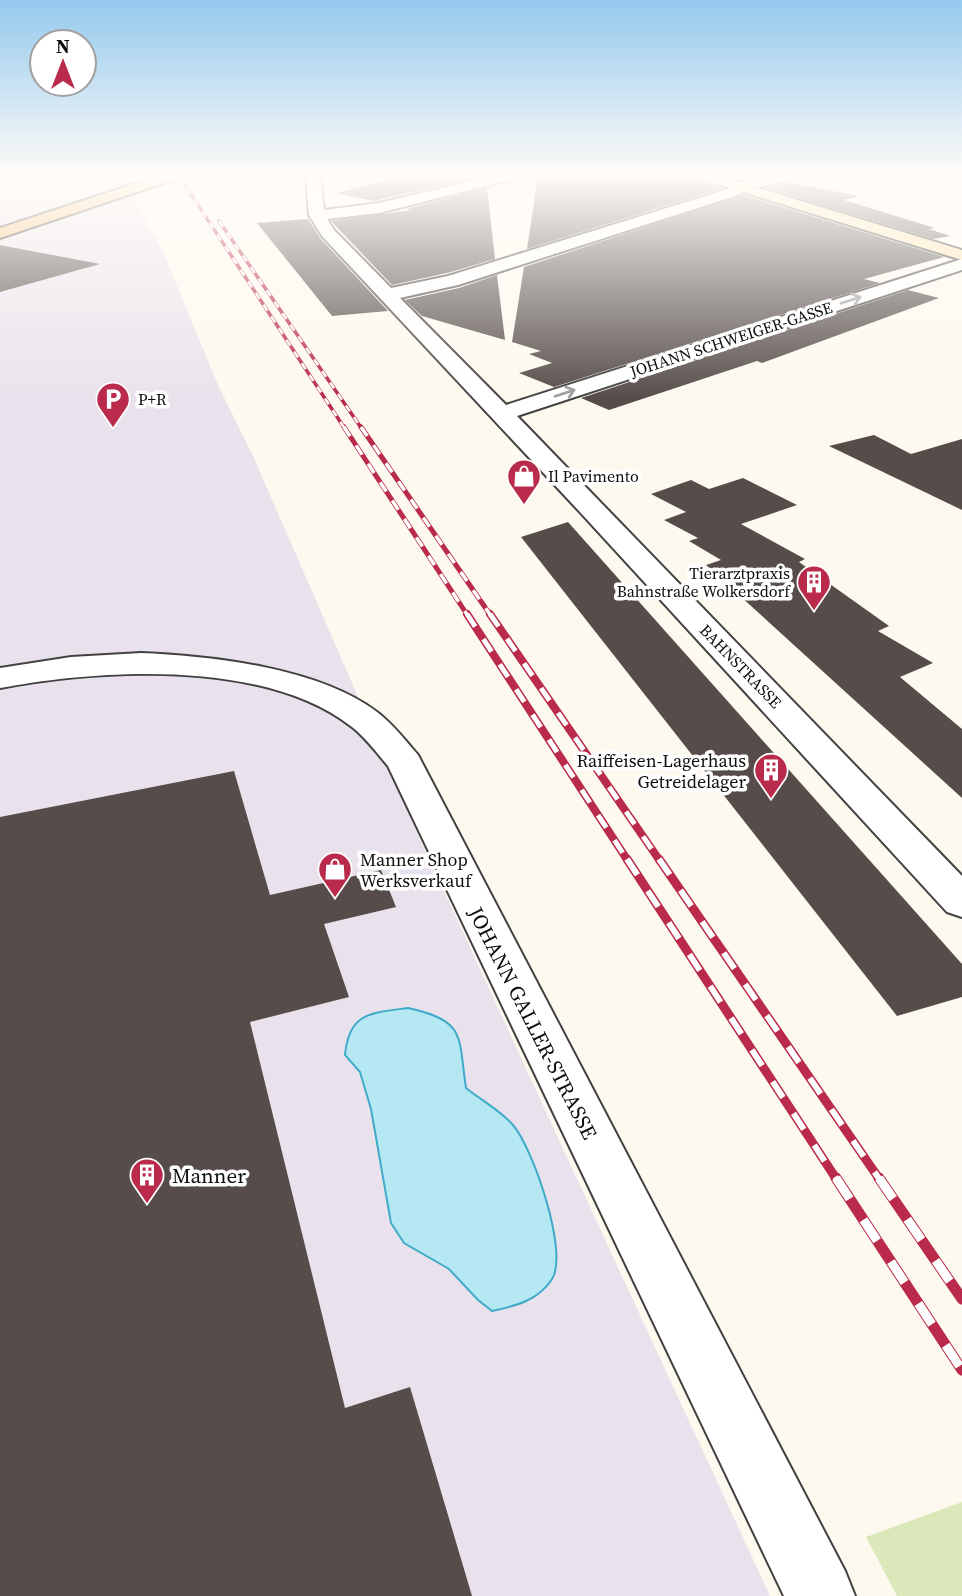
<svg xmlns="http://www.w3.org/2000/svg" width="962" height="1596" viewBox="0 0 962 1596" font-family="'Source Serif 4',serif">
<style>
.industrial{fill:#e9e2ec}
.green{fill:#dae8ba}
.water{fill:#b6e8f4;stroke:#3fabc9;stroke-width:2}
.building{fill:#564d4a}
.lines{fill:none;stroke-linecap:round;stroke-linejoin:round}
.street-casing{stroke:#414141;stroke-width:4}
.secondary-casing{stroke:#303030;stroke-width:4}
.primary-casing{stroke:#1f1f1f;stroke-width:4}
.street{fill:#fff;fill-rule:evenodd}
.secondary{fill:#fce5ac;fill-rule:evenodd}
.primary{fill:#f4b96a;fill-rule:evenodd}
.rail-far4-casing{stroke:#b92a4b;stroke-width:3.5}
.rail-far3-casing{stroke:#b92a4b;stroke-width:5}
.rail-far2-casing{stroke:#b92a4b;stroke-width:8}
.rail-far1-casing{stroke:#b92a4b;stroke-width:9}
.rail-casing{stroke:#b92a4b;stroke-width:11}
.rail-far4{stroke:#fff;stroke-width:2.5;stroke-dasharray:7;stroke-linecap:butt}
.rail-far3{stroke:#fff;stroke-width:3.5;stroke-dasharray:11;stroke-linecap:butt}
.rail-far2{stroke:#fff;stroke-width:5;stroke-dasharray:15;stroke-linecap:butt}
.rail-far1{stroke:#fff;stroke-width:6;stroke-dasharray:19;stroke-linecap:butt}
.rail{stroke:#fff;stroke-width:9;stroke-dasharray:25;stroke-linecap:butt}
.oneway{stroke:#9f9f9f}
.labels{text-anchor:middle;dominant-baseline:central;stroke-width:7;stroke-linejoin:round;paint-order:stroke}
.far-street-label{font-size:16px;fill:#0e0e0e;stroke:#fff}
.far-poi-label{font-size:16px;fill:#0e0e0e;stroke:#fff;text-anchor:start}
.poi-label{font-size:18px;fill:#0e0e0e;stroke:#fff;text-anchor:end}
.near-street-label{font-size:21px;fill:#0e0e0e;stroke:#fff}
.near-poi-label{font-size:21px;fill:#0e0e0e;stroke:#fff;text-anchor:start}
</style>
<rect width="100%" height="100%" fill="#fef9ef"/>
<!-- industrial -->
<polygon class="industrial" points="0,176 123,176 163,252 218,385 253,456 425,850 770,1596 0,1596"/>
<!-- green -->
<polygon class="green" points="962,1502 962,1596 897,1596 866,1537"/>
<!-- water -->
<path class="water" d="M 408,1008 C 467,1021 458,1036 466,1088 C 481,1100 501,1111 513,1125 C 533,1148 569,1253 552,1279 C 539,1300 516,1306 492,1311 L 478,1300 L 449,1269 L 404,1243 L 391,1223 L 371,1109 L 360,1072 L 345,1055 C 349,1012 371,1013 408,1008 Z"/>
<!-- building -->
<g class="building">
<polygon points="405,176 483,176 373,201 337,193"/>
<polygon points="538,176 696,176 700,182 722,188 527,249"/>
<polygon points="792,183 859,196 844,200 935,228 929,229 950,236 933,239 766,188"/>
<polygon points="487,188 495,259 447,273 392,285 331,221 413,210 406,209"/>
<polygon points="743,195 944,257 864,279 880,283 554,387 519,373 552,363 529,354 541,351 512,342 524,267"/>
<polygon points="308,219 320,238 388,311 332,316 257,223"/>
<polygon points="0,245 100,264 0,292"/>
<polygon points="497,275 505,340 422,316 405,300 459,288"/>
<polygon points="908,290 939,298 762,363 757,361 609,410 581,398"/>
<polygon points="874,435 911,454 962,439 962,510 829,446"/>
<polygon points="743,478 797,505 741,524 805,559 799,562 889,626 878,631 933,663 900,677 962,729 962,798 706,565 721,560 689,541 698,538 664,520 686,512 651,494 691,480 709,489"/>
<polygon points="568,522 962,964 962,997 897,1016 521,537"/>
<polygon points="234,771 270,895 381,870 396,907 324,924 349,997 250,1022 345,1408 410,1387 472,1596 0,1596 0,817"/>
</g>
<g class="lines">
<!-- street casing -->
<g class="street-casing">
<g id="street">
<path d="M 306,176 L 320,176 L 324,210 L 379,203 L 493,176 L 516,176 L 514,179 L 379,213 L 327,219 L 334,230 L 391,288 L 448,276 L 728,189 C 748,176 774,176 798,176 L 796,179 L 747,189 L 738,195 L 458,285 L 400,298 L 506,405 L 962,259 L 962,270 L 517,416 L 962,876 L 962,917 L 947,912 L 579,511 L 322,236 L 309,215 Z"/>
<path d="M 141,653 C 213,656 319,668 377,712 C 393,724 405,740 418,755 L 845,1571 L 855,1596 L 784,1596 L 388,766 C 377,753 366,738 352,727 C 265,659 102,669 0,688 L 0,668 L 71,657 Z"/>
</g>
</g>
<!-- secondary casing -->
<g class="secondary-casing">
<polygon id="secondary" points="699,176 719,176 962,250 962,260 701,179"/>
</g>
<!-- primary casing -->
<g class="primary-casing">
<polygon id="primary" points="158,176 178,176 176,179 0,238 0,228"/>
</g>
<!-- street -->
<use href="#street" class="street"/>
<!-- secondary -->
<use href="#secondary" class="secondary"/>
<!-- primary -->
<use href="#primary" class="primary"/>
<!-- rail-far4 casing -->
<g class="rail-far4-casing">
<g id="rail-far4">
<polyline points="179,176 345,429"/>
<polyline points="219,221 362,429"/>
</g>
</g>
<!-- rail-far3 casing -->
<g class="rail-far3-casing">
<g id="rail-far3">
<polyline points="344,427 468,616"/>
<polyline points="361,427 491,616"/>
</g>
</g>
<!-- rail-far2 casing -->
<g class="rail-far2-casing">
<g id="rail-far2">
<polyline points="467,614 628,861"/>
<polyline points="490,614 660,861"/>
</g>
</g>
<!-- rail-far1 casing -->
<g class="rail-far1-casing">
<g id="rail-far1">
<polyline points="627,859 837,1180"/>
<polyline points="659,859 880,1180"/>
</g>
</g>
<!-- rail casing -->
<g class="rail-casing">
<g id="rail">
<polyline points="836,1178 962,1370"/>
<polyline points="879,1178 962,1299"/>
</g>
</g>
<!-- rail-far4 -->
<use href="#rail-far4" class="rail-far4"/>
<!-- rail-far3 -->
<use href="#rail-far3" class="rail-far3"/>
<!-- rail-far2 -->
<use href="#rail-far2" class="rail-far2"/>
<!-- rail-far1 -->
<use href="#rail-far1" class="rail-far1"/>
<!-- rail -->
<use href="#rail" class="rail"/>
</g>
<!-- one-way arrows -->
<defs><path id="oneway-shaft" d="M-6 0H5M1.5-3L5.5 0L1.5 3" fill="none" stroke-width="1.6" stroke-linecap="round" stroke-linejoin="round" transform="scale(1.75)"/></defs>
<g class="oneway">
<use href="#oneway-shaft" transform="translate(851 300) rotate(-18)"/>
<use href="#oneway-shaft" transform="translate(565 393) rotate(-18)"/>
</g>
<!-- sky -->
<linearGradient id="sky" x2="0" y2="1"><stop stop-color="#94c9ed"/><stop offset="0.44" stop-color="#fffcf8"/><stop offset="1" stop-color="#fffcf8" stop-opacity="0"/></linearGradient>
<rect width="962" height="399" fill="url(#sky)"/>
<!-- icons -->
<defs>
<g id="parking-pin" transform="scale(1.75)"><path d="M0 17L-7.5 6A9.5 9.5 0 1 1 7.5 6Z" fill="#b92a4b" stroke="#fff"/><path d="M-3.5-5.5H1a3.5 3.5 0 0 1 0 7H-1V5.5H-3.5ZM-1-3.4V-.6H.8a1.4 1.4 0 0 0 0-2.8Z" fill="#fff"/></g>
<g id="shop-pin" transform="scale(1.75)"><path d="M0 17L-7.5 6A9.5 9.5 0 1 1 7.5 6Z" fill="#b92a4b" stroke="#fff"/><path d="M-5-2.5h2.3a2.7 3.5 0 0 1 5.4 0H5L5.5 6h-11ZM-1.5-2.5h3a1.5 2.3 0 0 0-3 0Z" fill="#fff"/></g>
<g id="building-pin" transform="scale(1.75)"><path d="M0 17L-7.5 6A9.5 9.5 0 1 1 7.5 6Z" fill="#b92a4b" stroke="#fff"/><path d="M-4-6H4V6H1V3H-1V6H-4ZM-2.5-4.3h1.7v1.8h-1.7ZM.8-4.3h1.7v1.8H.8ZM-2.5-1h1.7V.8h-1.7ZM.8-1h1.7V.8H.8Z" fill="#fff"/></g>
</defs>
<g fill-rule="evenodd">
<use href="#parking-pin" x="113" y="399"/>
<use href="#shop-pin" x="524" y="476"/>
<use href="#building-pin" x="814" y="582"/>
<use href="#building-pin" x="771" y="770"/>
<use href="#shop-pin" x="335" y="869"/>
<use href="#building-pin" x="147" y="1175"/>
</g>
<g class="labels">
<!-- far-street labels -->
<g class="far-street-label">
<text transform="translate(731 339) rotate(-18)">JOHANN SCHWEIGER-GASSE</text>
<text transform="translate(741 666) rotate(46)">BAHNSTRASSE</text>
</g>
<!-- far-poi labels -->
<g class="far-poi-label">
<text x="138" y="399">P+R</text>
<text x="548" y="476">Il Pavimento</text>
<text x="790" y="573" text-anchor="end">Tierarztpraxis<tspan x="790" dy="18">Bahnstraße Wolkersdorf</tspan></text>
</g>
<!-- poi labels -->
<g class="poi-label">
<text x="746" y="760">Raiffeisen-Lagerhaus<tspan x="746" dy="21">Getreidelager</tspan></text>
<text x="360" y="859" text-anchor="start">Manner Shop<tspan x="360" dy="21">Werksverkauf</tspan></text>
</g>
<!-- near-street labels -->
<g class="near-street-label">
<text transform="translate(533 1023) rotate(63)">JOHANN GALLER-STRASSE</text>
</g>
<!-- near-poi labels -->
<g class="near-poi-label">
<text x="172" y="1175">Manner</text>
</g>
</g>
<!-- north arrow -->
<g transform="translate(63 63)"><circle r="33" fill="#ffffff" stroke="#9f9f9f" stroke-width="2"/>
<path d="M0-5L12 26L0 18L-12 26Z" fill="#b92a4b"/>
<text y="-10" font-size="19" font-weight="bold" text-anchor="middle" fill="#0e0e0e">N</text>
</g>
</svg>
